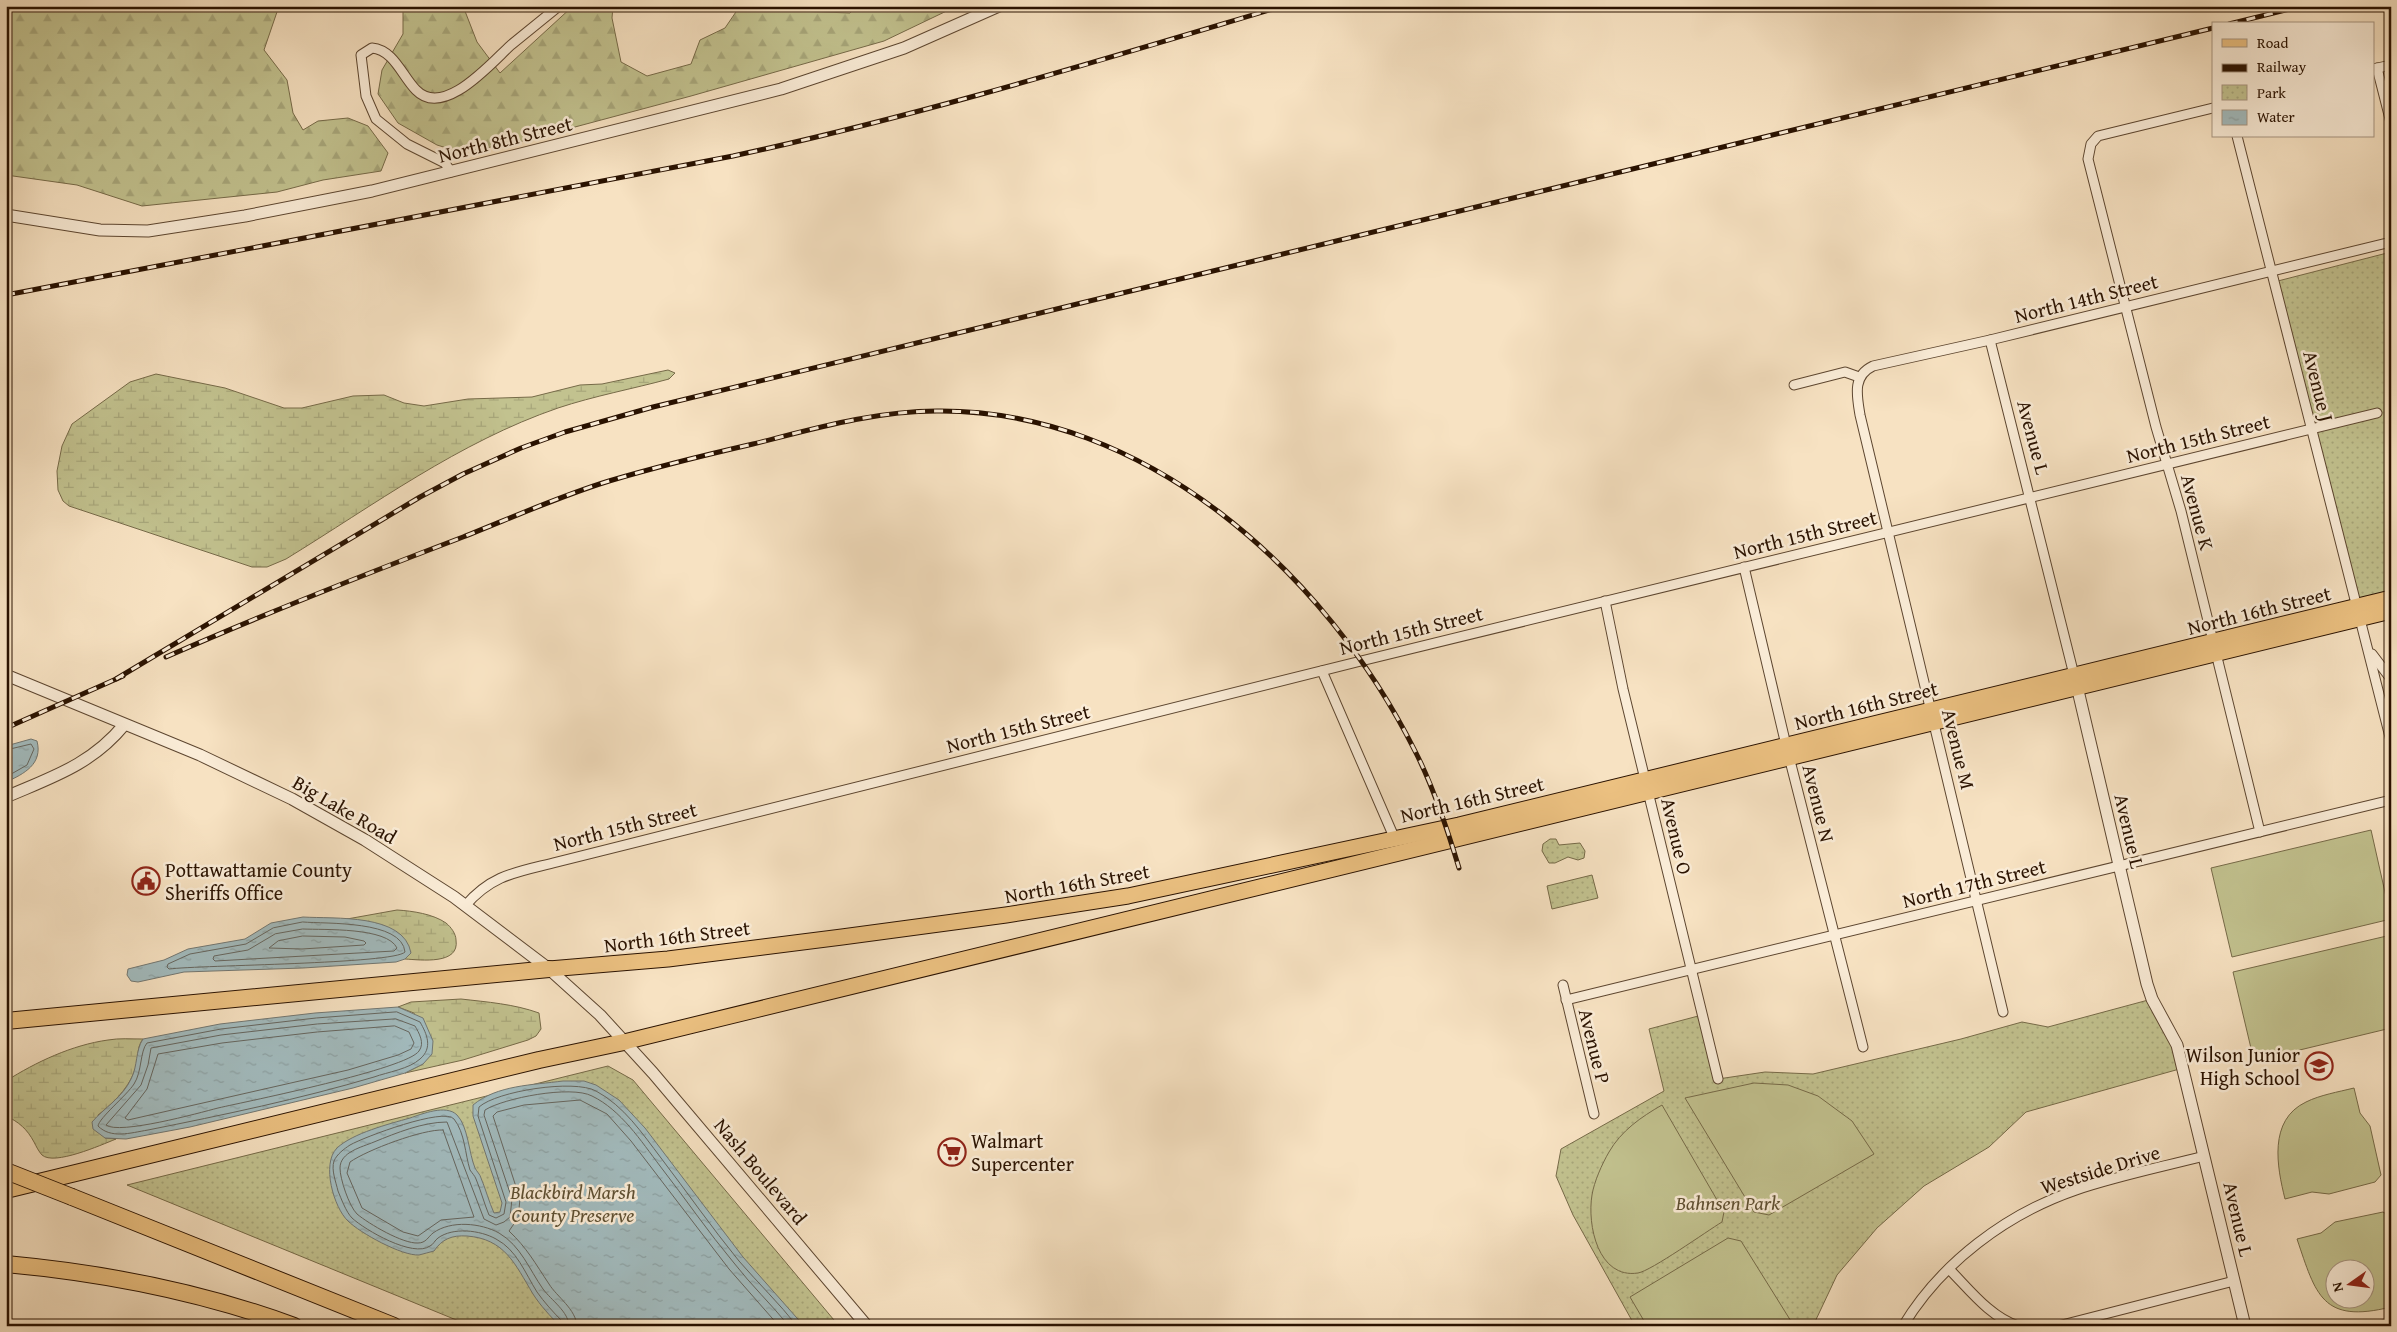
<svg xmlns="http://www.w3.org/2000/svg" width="2397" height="1332" viewBox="0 0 2397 1332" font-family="'Gentium Book Plus',serif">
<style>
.forest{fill:url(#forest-firs);stroke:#766a48}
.wetland{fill:url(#wetland-marsh);stroke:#766a48}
.park{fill:url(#park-dots);stroke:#766a48}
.garden{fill:#c2c28f;stroke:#766a48;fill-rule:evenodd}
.water{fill:url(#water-ripples);stroke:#727772}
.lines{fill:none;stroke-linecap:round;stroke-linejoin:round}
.shore{stroke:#66665f;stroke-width:1}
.minor-casing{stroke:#5d4630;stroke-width:11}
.tertiary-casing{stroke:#5d4630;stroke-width:13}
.primary-casing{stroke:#2a1200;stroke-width:17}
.motorway-casing{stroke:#2a1200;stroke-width:18}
.minor{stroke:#faecd7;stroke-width:9}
.tertiary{stroke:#faecd7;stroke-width:11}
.primary{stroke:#ecc181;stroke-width:15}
.motorway{stroke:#ecc181;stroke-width:16}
.rail-casing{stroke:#2a1200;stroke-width:5}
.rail{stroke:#faecd7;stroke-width:3;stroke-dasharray:9;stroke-linecap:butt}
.motorway-bridge-casing{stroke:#2a1200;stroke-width:18;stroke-linecap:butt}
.motorway-bridge{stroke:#ecc181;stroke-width:16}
.labels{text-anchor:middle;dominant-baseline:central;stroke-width:5;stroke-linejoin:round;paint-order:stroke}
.street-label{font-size:20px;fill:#2a1200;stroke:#faecd7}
.poi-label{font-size:20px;fill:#2a1200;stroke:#faecd7;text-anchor:start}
.park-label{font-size:20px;font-style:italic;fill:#5f5032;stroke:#faecd7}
</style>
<defs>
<pattern id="forest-firs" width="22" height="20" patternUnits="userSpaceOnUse" patternTransform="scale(1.25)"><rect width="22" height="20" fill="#c2c28f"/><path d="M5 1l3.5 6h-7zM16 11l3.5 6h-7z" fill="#a7a67a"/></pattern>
<pattern id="wetland-marsh" width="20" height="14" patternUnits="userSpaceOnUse" patternTransform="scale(1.25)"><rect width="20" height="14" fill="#c2c28f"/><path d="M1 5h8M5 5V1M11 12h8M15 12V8" fill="none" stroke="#a7a67a"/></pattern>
<pattern id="park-dots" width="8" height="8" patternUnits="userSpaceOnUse" patternTransform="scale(1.25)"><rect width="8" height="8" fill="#c2c28f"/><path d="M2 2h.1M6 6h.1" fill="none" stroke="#a7a67a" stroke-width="1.8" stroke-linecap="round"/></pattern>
<pattern id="water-ripples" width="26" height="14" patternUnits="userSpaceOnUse" patternTransform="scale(1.25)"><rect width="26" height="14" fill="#a2bbbe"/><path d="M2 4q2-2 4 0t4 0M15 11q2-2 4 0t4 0" fill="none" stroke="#8ca0a2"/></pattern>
</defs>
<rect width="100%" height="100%" fill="#f7e2c2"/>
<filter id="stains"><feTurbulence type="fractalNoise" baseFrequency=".004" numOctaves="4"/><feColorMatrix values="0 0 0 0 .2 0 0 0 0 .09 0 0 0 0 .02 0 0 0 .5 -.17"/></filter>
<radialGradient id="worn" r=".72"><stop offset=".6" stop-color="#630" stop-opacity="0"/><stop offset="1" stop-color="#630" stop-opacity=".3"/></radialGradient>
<!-- forest -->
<g class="forest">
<polygon points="8,6 279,6 264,50 287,80 293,113 303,130 318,121 348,118 368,126 388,153 381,171 323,180 277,192 142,206 77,185 6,175"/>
<polygon points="403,6 463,6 477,42 500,73 573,6 613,6 612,18 621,62 647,76 691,64 700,40 725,28 740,6 785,6 797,11 850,13 857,6 957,6 884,41 691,96 515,143 460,152 437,145 398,123 378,94 382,70 403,34"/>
</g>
<!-- wetland -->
<g class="wetland">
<path d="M 668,370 L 675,373 L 669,379 C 632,389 594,396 558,408 C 459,442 374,505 286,559 L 267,567 L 252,567 L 69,506 L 63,501 L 58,490 L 57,471 L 62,446 L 72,424 L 130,382 L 156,374 L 225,388 L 284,408 L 302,408 L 353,396 L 384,395 L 404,403 L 424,406 L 468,399 L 532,397 L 580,385 L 602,384 Z"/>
<path d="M 397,910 C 413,911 433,914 446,923 C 451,927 456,934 456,940 C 460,965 421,960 405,959 L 411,953 L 347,919 Z"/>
<path d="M 461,999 C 487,1002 514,1004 539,1013 L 541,1029 L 536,1036 L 528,1040 L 463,1060 L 405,1073 L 423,1064 L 414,1013 L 398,1007 L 411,1002 Z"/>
<path d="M 143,1039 C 137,1047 139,1052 137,1061 C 134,1083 115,1102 98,1115 L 105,1138 L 116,1139 C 101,1145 54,1166 42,1155 C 39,1152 36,1146 34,1142 C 27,1129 19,1122 6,1116 L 6,1081 C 36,1062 72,1045 108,1040 C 119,1038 131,1039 143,1039 Z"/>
</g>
<!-- park -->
<g class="park">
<polygon points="2391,252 2391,598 2357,607 2274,282"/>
<polygon points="1550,839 1556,839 1559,845 1580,843 1585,851 1584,858 1578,860 1568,857 1555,863 1549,863 1542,851 1543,844"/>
<polygon points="1592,875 1598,898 1552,909 1547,886"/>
<polygon points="2152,999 2183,1068 2026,1112 1989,1147 1924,1186 1877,1228 1837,1275 1813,1326 1635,1326 1573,1215 1556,1176 1561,1149 1664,1091 1649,1029 1702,1015 1718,1079 1765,1072 1813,1074 1961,1039 2022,1022 2048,1027"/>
<polygon points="608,1066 633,1080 839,1326 471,1326 127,1185"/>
</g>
<!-- garden -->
<g class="garden">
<polygon points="2371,830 2391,919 2232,957 2211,868"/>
<polygon points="2391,935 2391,1028 2254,1061 2233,972"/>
<polygon points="1754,1083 1788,1085 1818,1096 1852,1121 1874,1154 1769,1215 1754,1212 1685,1098"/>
<path d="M 2354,1088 L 2360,1113 L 2370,1126 L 2381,1175 L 2375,1182 L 2329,1194 L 2312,1192 L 2285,1199 C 2277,1167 2268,1120 2306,1102 C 2320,1095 2338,1092 2354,1088 Z"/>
<path d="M 1662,1105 L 1724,1212 L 1722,1222 C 1707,1231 1651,1271 1638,1273 C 1598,1279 1587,1225 1592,1195 C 1594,1182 1602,1164 1609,1152 C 1621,1131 1641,1117 1662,1105 Z"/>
<path d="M 2383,1212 L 2391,1217 L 2391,1307 C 2322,1324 2316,1295 2297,1239 L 2321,1233 L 2335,1222 ZM 2334,1270 L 2364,1270 L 2364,1300 L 2334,1300 Z"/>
<polygon points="1728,1238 1741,1241 1794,1326 1647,1326 1630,1297"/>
<polygon points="2391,1318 2391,1326 2358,1326"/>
</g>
<!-- water -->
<g class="water">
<path d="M 31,739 L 37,741 C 43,764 24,774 6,782 L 6,746 Z"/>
<path d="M 303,917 C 334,919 404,913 411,953 L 405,959 L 396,962 L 303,968 L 184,972 L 138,982 L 131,981 L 127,975 L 128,969 L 164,960 L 188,949 L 245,939 L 271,923 Z"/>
<path d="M 398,1007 L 423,1018 L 433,1041 L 432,1054 L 423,1064 L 405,1073 L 353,1088 L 190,1127 L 126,1139 L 105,1138 L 93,1129 L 92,1122 C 104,1108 123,1097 131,1079 C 138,1066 135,1051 143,1039 L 220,1024 L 315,1013 Z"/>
<path d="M 563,1081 L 584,1081 L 596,1085 L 619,1100 L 645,1128 L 743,1257 L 804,1326 L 560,1326 C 550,1316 540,1305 533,1294 C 515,1264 505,1239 467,1236 C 452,1235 442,1239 434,1251 C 429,1252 424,1254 419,1255 C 402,1256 360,1233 348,1221 C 334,1208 321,1164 337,1148 C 353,1133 389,1124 410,1118 C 422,1114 446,1104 457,1115 C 468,1126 469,1154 475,1168 C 477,1172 480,1174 481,1178 C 486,1190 489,1202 494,1213 L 500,1212 L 502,1203 L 473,1116 L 473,1105 C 497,1085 533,1085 563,1081 Z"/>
</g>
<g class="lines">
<!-- shore -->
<g class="shore">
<polyline points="6,750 31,744 34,749 27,765 6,777"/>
<path d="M 303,922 C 326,924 402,920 405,952 C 394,964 201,965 169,969 L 167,967 L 168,964 L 190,954 L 246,944 L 273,928 Z"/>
<path d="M 303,929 C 324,930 387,927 397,948 L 394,951 L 215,961 L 213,959 L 214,956 L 248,950 L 275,934 Z"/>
<polygon points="303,936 345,937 364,941 366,943 364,945 302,949 269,948 278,941"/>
<path d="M 397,1012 L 420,1022 C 427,1034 433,1048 420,1059 C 409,1069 388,1072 374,1077 C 300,1099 223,1115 148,1130 C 130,1133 111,1139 98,1126 C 99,1118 127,1095 134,1084 C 142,1072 140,1051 147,1043 L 221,1029 L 316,1018 Z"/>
<path d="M 396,1019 L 415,1026 C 419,1033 425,1043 419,1051 C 407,1069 249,1101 218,1108 C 199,1113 119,1135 106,1125 L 141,1085 L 148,1065 L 151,1048 L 221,1035 L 317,1024 Z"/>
<polygon points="395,1026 409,1032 414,1043 411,1049 398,1055 348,1070 128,1120 125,1118 147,1089 158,1054 222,1043 317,1032"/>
<path d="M 443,1130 L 474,1217 L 441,1220 L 418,1236 L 403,1232 L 362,1208 L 347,1173 L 350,1162 C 367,1150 423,1129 443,1130 Z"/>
<path d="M 563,1326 L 562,1321 C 553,1312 544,1302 537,1292 C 525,1273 517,1250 496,1239 C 480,1230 453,1227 438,1238 C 435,1240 433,1245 430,1246 C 413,1258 365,1230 352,1218 C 346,1212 341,1198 338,1191 C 336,1182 331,1170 334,1161 C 337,1154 344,1149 350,1145 C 364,1137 444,1107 454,1119 C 465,1133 465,1154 470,1170 C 472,1173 475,1176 476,1179 C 481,1191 484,1203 489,1215 L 496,1218 L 504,1214 L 506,1202 L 478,1116 L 479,1107 C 497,1091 574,1079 596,1091 C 624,1106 642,1133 661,1158 C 687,1192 712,1228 739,1261 C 758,1283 779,1303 797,1326"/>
<path d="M 569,1326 C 569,1312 551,1300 543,1289 C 529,1269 521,1246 499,1233 C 481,1223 451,1220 433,1233 C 428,1237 426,1243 418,1243 C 403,1244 369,1224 357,1214 C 349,1206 340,1179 340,1168 C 340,1152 362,1147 374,1142 C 396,1133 423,1122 447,1122 L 484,1219 L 496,1225 L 504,1222 L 510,1217 L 512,1199 L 484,1115 L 485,1110 C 504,1098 571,1085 592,1096 C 621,1110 641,1141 660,1166 C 685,1198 708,1232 734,1263 C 751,1285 771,1304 789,1326"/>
<path d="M 577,1326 C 576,1309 557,1297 549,1284 C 535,1263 527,1248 509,1231 L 518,1218 L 520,1199 L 493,1116 L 497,1112 L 524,1105 L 580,1100 L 607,1114 L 631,1141 L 729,1269 L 779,1326"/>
</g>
<!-- minor casing -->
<g class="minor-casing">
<g id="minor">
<polyline points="2377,68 2391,123"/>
<polyline points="2373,69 2391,65"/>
<polyline points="2213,108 2098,136 2091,144 2088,159 2156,427 2181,511 2260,832"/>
<polyline points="2237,136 2391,741"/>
<path d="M 451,172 L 445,163 L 407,144 L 376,119 L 366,96 L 361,55 L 372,48 C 394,50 402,76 416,90 C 444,119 492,62 511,45 C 527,32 543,19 559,6"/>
<polyline points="1990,340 2074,675"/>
<polyline points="1794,385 1845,372 1859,377"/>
<polyline points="1744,567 1786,745 1863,1047"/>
<polyline points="1605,601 1623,689 1718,1079"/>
<polyline points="2372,654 2391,679"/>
<polyline points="1322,671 1394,837"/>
<path d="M 465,906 C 492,874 518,872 557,862 L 1361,661 L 2377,413"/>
<polyline points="1563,985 1594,1114"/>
<polyline points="1566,1000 2391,800"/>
<path d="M 2003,1012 L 1860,415 C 1857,396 1852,376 1873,366 L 1990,340 L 2391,242"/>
<path d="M 1949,1269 C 1969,1289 1990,1317 2018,1326"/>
<path d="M 1903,1326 C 1941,1263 2006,1214 2076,1190 C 2117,1176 2162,1167 2204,1156"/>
<polyline points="2058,1326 2234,1281"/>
</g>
</g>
<!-- tertiary casing -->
<g class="tertiary-casing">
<g id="tertiary">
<polyline points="6,215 100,230 148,231 245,216 372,191 781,89 904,48 999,6"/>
<polyline points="6,675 200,755 292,799 365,840 454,897 549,969 600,1015 653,1073 867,1326"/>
<polyline points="2076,682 2147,984 2152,999 2177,1045 2245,1326"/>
<path d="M 6,797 C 52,777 91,765 124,725"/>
</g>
</g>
<!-- primary casing -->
<g class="primary-casing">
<g id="primary">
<polyline points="549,969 668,959 842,937 1006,915 1128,896 1459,825 2391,598"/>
<polyline points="624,1042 2391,611"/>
</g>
</g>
<!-- motorway casing -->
<g class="motorway-casing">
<g id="motorway">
<polyline points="6,1021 549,969"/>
<polyline points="6,1190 539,1060 624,1042"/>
<polyline points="72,1197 394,1326"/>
<path d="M 6,1264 C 104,1273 202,1292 294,1326"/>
</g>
</g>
<!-- minor -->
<use href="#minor" class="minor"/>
<!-- tertiary -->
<use href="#tertiary" class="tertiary"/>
<!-- primary -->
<use href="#primary" class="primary"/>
<!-- motorway -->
<use href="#motorway" class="motorway"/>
<!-- rail casing -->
<g class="rail-casing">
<g id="rail">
<polyline points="2229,24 2302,6"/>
<path d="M 6,295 L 733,156 C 919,116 1101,60 1283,6"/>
<path d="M 166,657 C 264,614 363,575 463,537 C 511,518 560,496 609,481 C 656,467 705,455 753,444 C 813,429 874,411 937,411 C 1146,409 1326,573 1415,751 C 1434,788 1447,828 1459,868"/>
<polyline points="116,679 420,497 463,474 521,448 565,432 653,407 2213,28"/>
<polyline points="6,728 123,676"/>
</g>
</g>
<!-- rail -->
<use href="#rail" class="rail"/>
<!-- motorway-bridge casing -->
<g class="motorway-bridge-casing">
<polyline id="motorway-bridge" points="6,1171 72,1197"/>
</g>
<!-- motorway-bridge -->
<use href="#motorway-bridge" class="motorway-bridge"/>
</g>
<!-- icons -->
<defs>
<g id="civic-ring" transform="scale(1.4375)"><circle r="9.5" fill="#faecd7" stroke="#8f2418" stroke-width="1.5"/><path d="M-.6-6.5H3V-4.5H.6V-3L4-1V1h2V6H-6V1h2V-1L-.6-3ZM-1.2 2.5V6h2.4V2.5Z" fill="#8f2418"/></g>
<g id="school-ring" transform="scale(1.4375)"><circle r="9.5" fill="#faecd7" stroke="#8f2418" stroke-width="1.5"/><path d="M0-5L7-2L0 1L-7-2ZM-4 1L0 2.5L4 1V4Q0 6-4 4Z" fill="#8f2418"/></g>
<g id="supermarket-ring" transform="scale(1.4375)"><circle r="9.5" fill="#faecd7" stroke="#8f2418" stroke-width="1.5"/><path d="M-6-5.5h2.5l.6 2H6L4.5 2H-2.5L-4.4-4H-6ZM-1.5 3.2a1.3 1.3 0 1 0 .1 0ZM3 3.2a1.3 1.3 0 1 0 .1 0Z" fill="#8f2418"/></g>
</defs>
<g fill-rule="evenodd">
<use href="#civic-ring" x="146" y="881"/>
<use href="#school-ring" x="2319" y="1066"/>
<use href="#supermarket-ring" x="952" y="1152"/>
</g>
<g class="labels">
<!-- street labels -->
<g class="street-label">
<text transform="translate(505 139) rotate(-14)">North 8th Street</text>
<text transform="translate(2086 298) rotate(-14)">North 14th Street</text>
<text transform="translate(2319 386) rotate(76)">Avenue J</text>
<text transform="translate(2034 437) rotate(75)">Avenue L</text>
<text transform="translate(2198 438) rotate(-14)">North 15th Street</text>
<text transform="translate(2198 512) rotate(75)">Avenue K</text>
<text transform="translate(1805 534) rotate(-14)">North 15th Street</text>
<text transform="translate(2259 610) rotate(-14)">North 16th Street</text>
<text transform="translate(1411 630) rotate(-14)">North 15th Street</text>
<text transform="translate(1866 705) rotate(-14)">North 16th Street</text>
<text transform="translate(1018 728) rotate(-14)">North 15th Street</text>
<text transform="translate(1959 749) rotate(76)">Avenue M</text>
<text transform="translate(1472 799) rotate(-13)">North 16th Street</text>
<text transform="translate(1819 803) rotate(76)">Avenue N</text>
<text transform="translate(345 809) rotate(30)">Big Lake Road</text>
<text transform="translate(625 826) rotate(-14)">North 15th Street</text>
<text transform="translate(2130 831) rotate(77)">Avenue L</text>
<text transform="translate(1677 836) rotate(77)">Avenue O</text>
<text transform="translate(1077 883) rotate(-10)">North 16th Street</text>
<text transform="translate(1974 883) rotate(-14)">North 17th Street</text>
<text transform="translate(677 936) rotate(-7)">North 16th Street</text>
<text transform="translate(1595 1046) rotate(76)">Avenue P</text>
<text transform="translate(2100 1169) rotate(-17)">Westside Drive</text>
<text transform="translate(761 1171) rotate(50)">Nash Boulevard</text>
<text transform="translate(2239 1219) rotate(77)">Avenue L</text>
</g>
<!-- poi labels -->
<g class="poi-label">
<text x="165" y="869">Pottawattamie County<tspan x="165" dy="23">Sheriffs Office</tspan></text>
<text x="2300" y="1054" text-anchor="end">Wilson Junior<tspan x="2300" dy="23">High School</tspan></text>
<text x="971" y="1140">Walmart<tspan x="971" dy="23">Supercenter</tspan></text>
</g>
<!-- park labels -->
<g class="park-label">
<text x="573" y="1191">Blackbird Marsh<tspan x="573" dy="23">County Preserve</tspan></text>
<text x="1728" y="1202">Bahnsen Park</text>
</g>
</g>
<!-- margin -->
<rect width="2397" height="1332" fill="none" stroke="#f7e2c2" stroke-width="25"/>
<rect x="8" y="8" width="2382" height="1317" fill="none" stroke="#2a1200" stroke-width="2.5"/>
<rect x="12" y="12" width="2372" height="1307" fill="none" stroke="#2a1200"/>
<!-- legend -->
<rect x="2212" y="22" width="162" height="115" fill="#faecd7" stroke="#a79581"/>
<rect x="2222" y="39" width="25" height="8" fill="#ecc181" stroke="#a79581"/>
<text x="2257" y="48" font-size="15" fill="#2a1200">Road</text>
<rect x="2222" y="64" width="25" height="8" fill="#2a1200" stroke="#a79581"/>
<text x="2257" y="72" font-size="15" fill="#2a1200">Railway</text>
<rect x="2222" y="85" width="25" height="15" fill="url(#park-dots)" stroke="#a79581"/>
<text x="2257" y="98" font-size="15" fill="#2a1200">Park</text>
<rect x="2222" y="110" width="25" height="15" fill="url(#water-ripples)" stroke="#a79581"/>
<text x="2257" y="122" font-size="15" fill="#2a1200">Water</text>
<!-- north arrow -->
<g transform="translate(2350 1284) rotate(256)"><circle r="24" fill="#faecd7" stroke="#a79581"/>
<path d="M0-4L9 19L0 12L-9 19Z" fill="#8f2418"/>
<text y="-8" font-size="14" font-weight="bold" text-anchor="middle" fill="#2a1200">N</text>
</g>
<rect width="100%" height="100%" filter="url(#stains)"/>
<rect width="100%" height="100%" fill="url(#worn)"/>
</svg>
